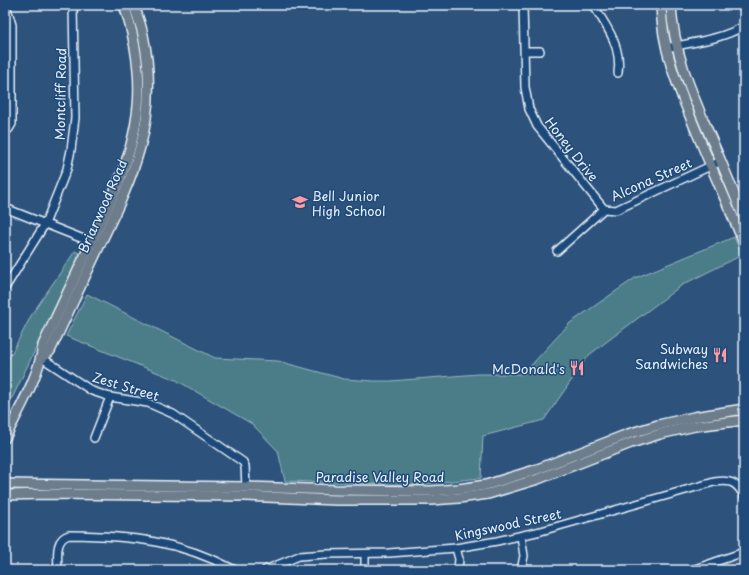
<svg xmlns="http://www.w3.org/2000/svg" width="749" height="575" viewBox="0 0 749 575" font-family="'Playpen Sans',sans-serif">
<style>
.green{fill:#4c7d88;stroke:#9ab7c0}
.lines{fill:none;stroke-linecap:round;stroke-linejoin:round}
.minor-casing{stroke:#e8f1f8;stroke-width:10}
.major-casing{stroke:#e8f1f8;stroke-width:12}
.minor{stroke:#1f4a7a;stroke-width:7}
.major{stroke:#6d7d8c;stroke-width:9}
.labels{text-anchor:middle;dominant-baseline:central;stroke-width:3;stroke-linejoin:round;paint-order:stroke}
.street-label{font-size:13px;fill:#e8f1f8;stroke:#1f4a7a}
.poi-label{font-size:13px;fill:#e8f1f8;stroke:#1f4a7a;text-anchor:end}
</style>
<rect width="100%" height="100%" fill="#2d537c"/>
<filter id="ink" filterUnits="userSpaceOnUse"><feTurbulence type="fractalNoise" baseFrequency=".025" numOctaves="2"/><feDisplacementMap in="SourceGraphic" scale="8" xChannelSelector="R" yChannelSelector="G"/><feConvolveMatrix kernelMatrix="1 2 1 2 8 2 1 2 1" color-interpolation-filters="sRGB"/></filter>
<g filter="url(#ink)">
<!-- green -->
<g class="green">
<polygon points="734,237 742,255 682,285 589,355 544,420 483,436 481,478 415,485 285,481 278,451 252,424 176,380 66,336 87,294 215,358 278,361 344,379 374,381 391,381 478,374 523,374 570,323 635,278"/>
<polygon points="75,251 81,254 7,409 5,409 5,366 32,314"/>
</g>
<g class="lines">
<!-- minor casing -->
<g class="minor-casing">
<g id="minor">
<polyline points="523,5 525,87 529,109 537,126 604,209"/>
<path d="M 592,5 L 595,8 C 608,28 622,48 618,73"/>
<polyline points="743,5 744,6"/>
<path d="M 666,48 C 693,42 720,40 744,26"/>
<polyline points="525,51 540,51"/>
<polyline points="5,131 9,129 12,124 12,25 6,5"/>
<polyline points="5,208 96,244"/>
<polyline points="604,209 616,210 721,161"/>
<polyline points="557,251 604,209"/>
<polyline points="5,288 45,224 67,169 71,150 75,118 73,5"/>
<polyline points="42,358 92,391 110,397 148,403 173,414 243,462 245,466 246,487"/>
<polyline points="94,438 110,397"/>
<polyline points="456,548 459,559 458,570"/>
<polyline points="365,554 365,570"/>
<path d="M 58,570 C 58,558 54,539 69,535 C 132,536 178,540 235,570"/>
<path d="M 265,570 L 299,556 L 326,554 L 389,553 L 456,548 L 497,541 L 541,531 L 714,482 C 730,480 736,481 744,496"/>
<polyline points="521,570 524,556 521,536"/>
<polyline points="692,570 744,552"/>
</g>
</g>
<!-- major casing -->
<g class="major-casing">
<g id="major">
<path d="M 661,5 C 662,50 678,87 695,128 C 711,167 728,205 744,243"/>
<path d="M 671,5 C 673,51 692,94 710,136 C 722,163 733,191 744,218"/>
<path d="M 42,358 L 50,351 L 120,202 C 145,147 156,95 143,35 C 141,25 137,15 134,5"/>
<path d="M 5,438 C 18,411 40,375 43,345 L 112,198 C 142,130 148,77 124,5"/>
<polyline points="5,484 246,487 336,490 431,491 458,489 486,485 535,470 628,434 658,425 694,417 744,409"/>
<polyline points="5,495 49,494 246,496 336,500 431,500 459,498 488,494 538,479 631,443 660,434 695,426 744,420"/>
</g>
</g>
<!-- minor -->
<use href="#minor" class="minor"/>
<!-- major -->
<use href="#major" class="major"/>
</g>
</g>
<!-- icons -->
<defs>
<g id="school-bare" transform="scale(1.2)"><path d="M0-5L7-2L0 1L-7-2ZM-4 1L0 2.5L4 1V4Q0 6-4 4Z" fill="#ff9aa2" stroke="#1f4a7a" stroke-width="2.5" paint-order="stroke"/></g>
<g id="restaurant-bare" transform="scale(1.2)"><path d="M-5-6h1v4h1v-4h1v4h1v-4h1v5L-1.5 .5V6h-2V.5L-5-1ZM5-6V6H3V1.5H1.5Q1.5-4 5-6Z" fill="#ff9aa2" stroke="#1f4a7a" stroke-width="2.5" paint-order="stroke"/></g>
</defs>
<g fill-rule="evenodd">
<use href="#school-bare" x="300" y="202"/>
<use href="#restaurant-bare" x="720" y="355"/>
<use href="#restaurant-bare" x="577" y="368"/>
</g>
<g class="labels">
<!-- street labels -->
<g class="street-label">
<text transform="translate(60 94) rotate(-89)">Montcliff Road</text>
<text transform="translate(572 149) rotate(52)">Honey Drive</text>
<text transform="translate(651 179) rotate(-24)">Alcona Street</text>
<text transform="translate(102 206) rotate(-66)">Briarwood Road</text>
<text transform="translate(126 386) rotate(17)">Zest Street</text>
<text x="380" y="476">Paradise Valley Road</text>
<text transform="translate(508 524) rotate(-12)">Kingswood Street</text>
</g>
<!-- poi labels -->
<g class="poi-label">
<text x="312" y="195" text-anchor="start">Bell Junior<tspan x="312" dy="15">High School</tspan></text>
<text x="708" y="348">Subway<tspan x="708" dy="15">Sandwiches</tspan></text>
<text x="565" y="368">McDonald's</text>
</g>
</g>
<!-- margin -->
<rect width="749" height="575" fill="none" stroke="#1f4a7a" stroke-width="20"/>
<rect x="10" y="10" width="729" height="555" fill="none" stroke="#e8f1f8" stroke-width="1.5" filter="url(#ink)"/>
</svg>
